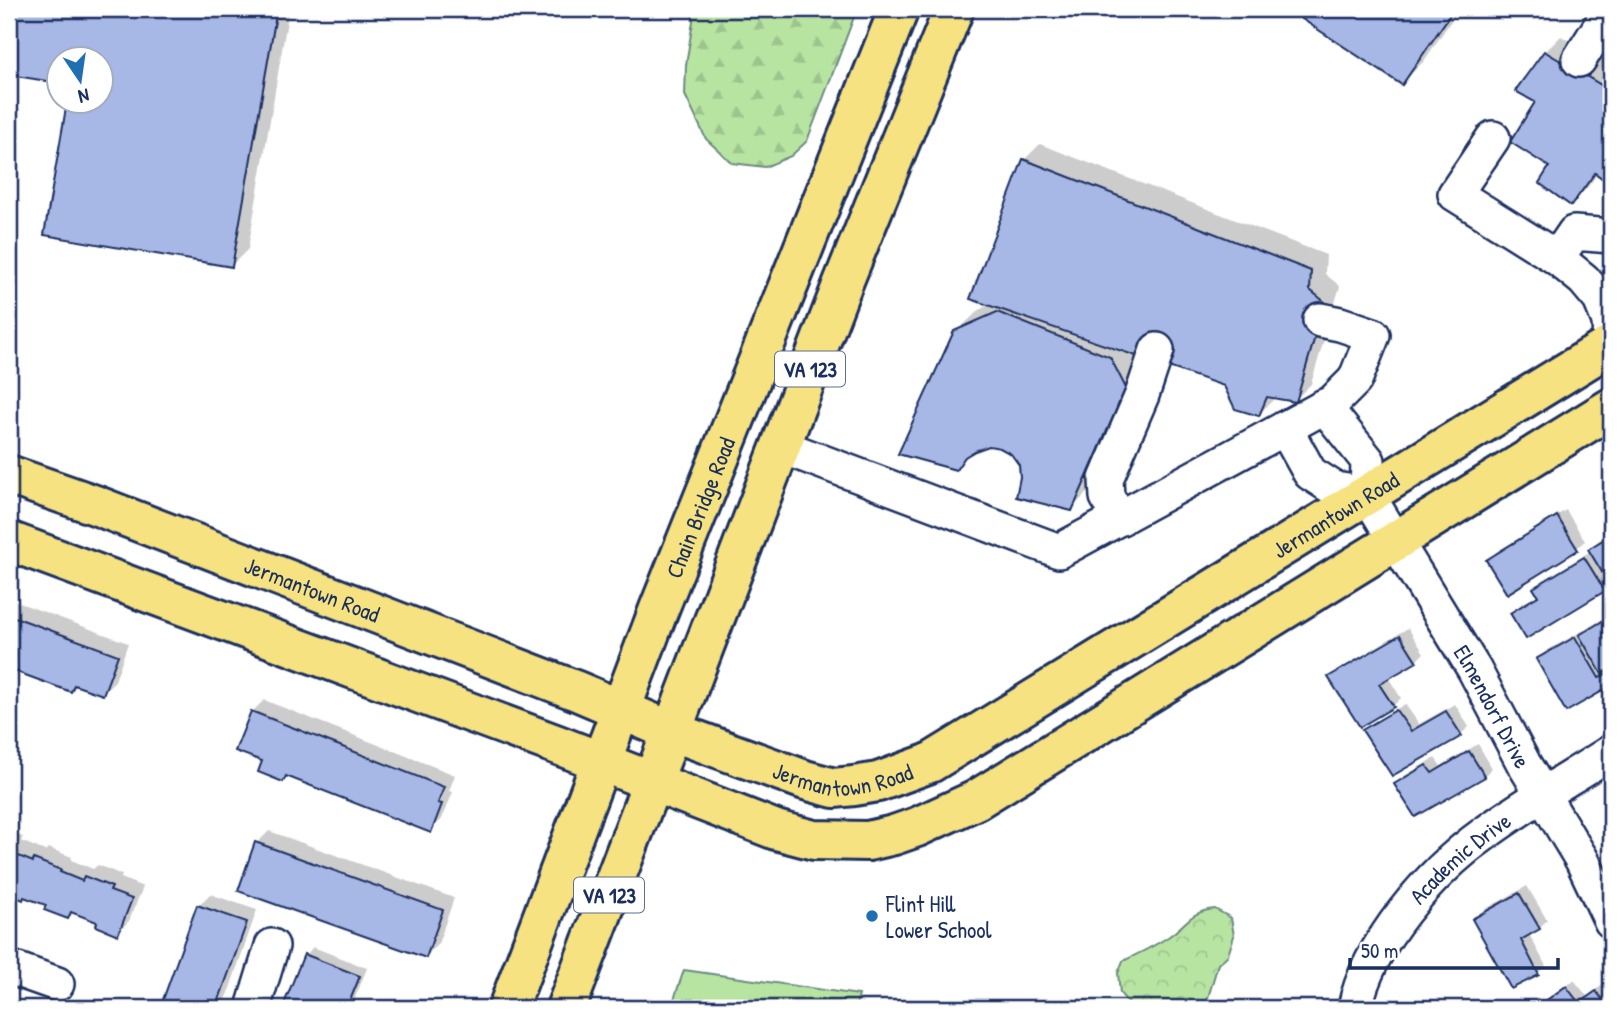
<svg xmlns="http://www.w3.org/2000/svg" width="1620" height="1017" viewBox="0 0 1620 1017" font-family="'Patrick Hand',sans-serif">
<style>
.grass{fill:#b8e4a2;stroke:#6a8a80;stroke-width:2}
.forest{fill:url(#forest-firs);stroke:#6a8a80;stroke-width:2}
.park{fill:url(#park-crowns);stroke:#6a8a80;stroke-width:2}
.shadow{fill:#0003}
.building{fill:#a7b8e7;stroke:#1b2f5e;stroke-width:2}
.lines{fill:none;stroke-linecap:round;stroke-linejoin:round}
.minor-casing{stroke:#1b2f5e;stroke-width:38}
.major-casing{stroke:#1b2f5e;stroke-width:44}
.minor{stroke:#fff;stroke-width:33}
.major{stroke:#f6e281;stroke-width:38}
.poi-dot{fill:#1f6fb2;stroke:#fff;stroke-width:2.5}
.labels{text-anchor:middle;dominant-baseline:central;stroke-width:6;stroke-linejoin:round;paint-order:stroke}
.shield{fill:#fff;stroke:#5f6d8e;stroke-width:2}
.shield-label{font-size:21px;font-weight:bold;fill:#1b2f5e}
.street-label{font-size:23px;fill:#1b2f5e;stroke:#fff}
.poi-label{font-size:23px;fill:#1b2f5e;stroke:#fff;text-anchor:start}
</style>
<defs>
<pattern id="forest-firs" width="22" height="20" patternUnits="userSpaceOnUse" patternTransform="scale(1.75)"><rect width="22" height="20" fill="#b8e4a2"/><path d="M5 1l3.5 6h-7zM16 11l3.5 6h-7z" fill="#9ec48e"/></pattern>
<pattern id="park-crowns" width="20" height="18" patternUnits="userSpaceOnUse" patternTransform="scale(1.75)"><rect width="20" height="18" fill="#b8e4a2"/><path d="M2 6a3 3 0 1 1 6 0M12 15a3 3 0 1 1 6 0" fill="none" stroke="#9ec48e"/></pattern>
</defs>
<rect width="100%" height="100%" fill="#fff"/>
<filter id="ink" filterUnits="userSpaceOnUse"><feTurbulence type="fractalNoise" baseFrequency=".0143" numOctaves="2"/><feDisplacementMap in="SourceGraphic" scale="14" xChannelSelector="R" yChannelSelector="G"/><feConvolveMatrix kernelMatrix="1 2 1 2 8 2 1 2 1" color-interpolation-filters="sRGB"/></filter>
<g filter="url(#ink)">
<!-- grass -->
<polygon class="grass" points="684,970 859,995 855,1008 671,1008"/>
<!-- forest -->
<polygon class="forest" points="693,9 857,9 807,141 791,156 765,167 732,163 706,139 685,95 686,65 693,21"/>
<!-- park -->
<path class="park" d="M 1215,909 L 1231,918 L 1234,936 L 1228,955 L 1218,964 L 1205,1008 L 1132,1008 L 1120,993 L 1118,973 L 1123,961 C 1138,954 1153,947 1168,937 C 1188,924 1188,912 1215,909 Z"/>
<!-- shadow -->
<g class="shadow">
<polygon points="9,9 289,9 248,249 232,265 46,234 69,102 102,102 102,60 60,60 60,81 9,73"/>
<polygon points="1291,9 1459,9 1424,61 1402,83"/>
<polygon points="1561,36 1611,66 1611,183 1598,173 1587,188 1571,204 1551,166 1537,102 1545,52"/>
<polygon points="1040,144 1326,255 1325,274 1340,286 1311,384 1295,400 1275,398 1259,414 1226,385 1142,356 1093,487 1071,509 1020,487 1020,464 1013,453 1000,446 989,444 974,449 955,468 956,332 979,310 991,304 1024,160"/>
<polygon points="1566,510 1585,541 1577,548 1489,560 1496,552"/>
<polygon points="1611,533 1611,584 1604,590 1512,613 1520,605 1539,594 1535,588 1543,580 1591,551 1590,549 1598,541"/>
<polygon points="9,599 128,643 115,681 102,693 77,684 71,690 9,668"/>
<polygon points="1611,614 1611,691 1608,686 1538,659 1546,651 1584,630 1585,632 1589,627"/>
<polygon points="1408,628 1424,653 1416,661 1388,677 1401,698 1393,706 1330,678 1338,670"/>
<polygon points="264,700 455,775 449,791 453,792 442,819 430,831 288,775 283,780 252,712"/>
<polygon points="1405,704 1419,724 1455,704 1469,727 1461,734 1392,774 1364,731 1372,723"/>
<polygon points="1478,744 1492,768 1484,776 1396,784 1404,776 1435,758 1441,766"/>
<polygon points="269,831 454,898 438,944 426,956 257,843"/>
<polygon points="9,832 23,837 21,841 45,851 48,848 72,857 71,860 93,869 98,865 122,875 121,878 143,887 129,921 117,933 100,921 74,911 67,917 48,904 25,895 22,898 9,892"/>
<polygon points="1527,886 1547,920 1539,928 1529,934 1546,966 1538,973 1474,919 1482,911"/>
<polygon points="210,894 257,910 223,1008 162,1008 198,906"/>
<polygon points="313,947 367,968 351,1008 300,1008 287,1003 306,955"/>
<polygon points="1574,980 1587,996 1604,984 1611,993 1611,1004 1607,1008 1536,1008"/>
</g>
<!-- building -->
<g class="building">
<polygon points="9,9 277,9 232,267 44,235 67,102 102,102 102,60 60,60 60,83 9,75"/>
<polygon points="1287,9 1454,9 1402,85"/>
<polygon points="1544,51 1603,86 1611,81 1611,185 1595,173 1571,206 1539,183 1549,167 1510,142 1535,102 1515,91"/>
<polygon points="1023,159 1311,271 1310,290 1325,302 1296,402 1267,397 1259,416 1235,409 1224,386 970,299"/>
<polygon points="997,312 1110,357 1126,388 1072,511 1016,497 1020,477 1019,465 1011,454 1000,448 989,446 975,451 965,457 956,470 898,454 954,331"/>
<polygon points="1557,516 1578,550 1507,594 1486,560"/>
<polygon points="1611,535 1611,587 1588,549"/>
<polygon points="1584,557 1605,591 1526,639 1510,613 1538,596 1533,588"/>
<polygon points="9,615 118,655 103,695 74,685 71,692 9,669"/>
<polygon points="1611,616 1611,668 1602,674 1579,635"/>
<polygon points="1400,635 1417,662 1379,684 1394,707 1360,727 1328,677"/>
<polygon points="1575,637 1599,678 1611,671 1611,694 1608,688 1566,712 1536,659"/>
<polygon points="1396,710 1411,731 1446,711 1462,736 1392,776 1362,730"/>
<polygon points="251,711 444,787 438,803 442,804 431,833 286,776 283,782 258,772 262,761 235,751"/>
<polygon points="1469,751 1485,777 1415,817 1394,784 1426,765 1432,773"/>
<polygon points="255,842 443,910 426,958 238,891"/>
<polygon points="9,848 12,849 11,853 33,862 34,859 61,870 60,872 82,881 84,876 112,887 110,891 132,899 118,935 96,926 97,922 71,912 68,919 44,910 46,905 24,897 23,900 9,894"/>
<polygon points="1519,893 1540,929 1521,940 1539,975 1511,989 1472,919"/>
<polygon points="197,905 247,922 216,1008 160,1008"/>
<polygon points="304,954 360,976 347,1008 295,1008 284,1004"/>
<polygon points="1566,986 1579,1003 1596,991 1609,1008 1536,1008"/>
</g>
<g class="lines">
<!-- minor casing -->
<g class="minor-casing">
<g id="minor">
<polyline points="1579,60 1611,9"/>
<polyline points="1493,138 1455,194 1557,258 1584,280 1600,299 1609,321 1610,346"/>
<polyline points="1557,258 1574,233 1611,236"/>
<polyline points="1324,406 1368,461 1367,494"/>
<polyline points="1285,428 1310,473 1335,489 1367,494"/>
<polyline points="780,446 1059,551 1333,402 1355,380 1373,335 1340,324 1320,320"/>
<path id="s1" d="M 1367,494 L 1474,669 L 1524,764 L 1582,860 L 1611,921"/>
<polyline points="1121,518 1107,497 1106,479 1142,395 1157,350"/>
<polyline points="9,967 57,984"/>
<polyline points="253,1008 272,946"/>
<path id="s2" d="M 1355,1008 C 1368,943 1431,872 1484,834 C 1524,804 1569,779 1611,752"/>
</g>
</g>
<!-- major casing -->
<g class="major-casing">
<g id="major">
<path id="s3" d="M 9,475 L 95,505 L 577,691 L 671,731 L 805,780 L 834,788 L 854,786 L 878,782 L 930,763 L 1611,345"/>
<polyline points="9,541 558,745 776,830 814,840 868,841 894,835 917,827 976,800 1611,408"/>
<path id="s4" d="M 508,1008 L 659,609 L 899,9"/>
<polyline points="566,1008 843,283 954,9"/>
</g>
</g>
<!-- minor -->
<use href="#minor" class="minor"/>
<!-- major -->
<use href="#major" class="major"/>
</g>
</g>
<!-- markers -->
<circle class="poi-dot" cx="872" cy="916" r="7"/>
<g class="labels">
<!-- shield labels -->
<g class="shield">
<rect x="775" y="351.5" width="70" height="35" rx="5"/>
<rect x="574" y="877.5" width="70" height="35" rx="5"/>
</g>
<g class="shield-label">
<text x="810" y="369">VA 123</text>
<text x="609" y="895">VA 123</text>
</g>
<!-- street labels -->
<g class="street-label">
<text stroke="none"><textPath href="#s4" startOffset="536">Chain Bridge Road</textPath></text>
<text stroke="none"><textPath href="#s3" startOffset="1458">Jermantown Road</textPath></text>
<text stroke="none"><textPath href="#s3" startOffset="324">Jermantown Road</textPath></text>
<text stroke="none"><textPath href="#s1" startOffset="247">Elmendorf Drive</textPath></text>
<text stroke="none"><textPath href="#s3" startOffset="891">Jermantown Road</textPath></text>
<text stroke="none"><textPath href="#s2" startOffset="187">Academic Drive</textPath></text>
</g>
<!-- poi labels -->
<g class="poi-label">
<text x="886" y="903">Flint Hill<tspan x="886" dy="26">Lower School</tspan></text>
</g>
</g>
<!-- margin -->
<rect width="1620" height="1017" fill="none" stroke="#fff" stroke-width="35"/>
<rect x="18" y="18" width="1585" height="982" fill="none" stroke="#1b2f5e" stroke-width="2.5" filter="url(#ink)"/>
<!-- north arrow -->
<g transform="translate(80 80) rotate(167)"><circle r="33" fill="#ffffff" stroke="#a4acbf" stroke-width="2"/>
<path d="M0-5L12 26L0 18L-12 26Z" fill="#1f6fb2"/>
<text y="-10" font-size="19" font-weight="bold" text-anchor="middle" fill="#1b2f5e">N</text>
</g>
<!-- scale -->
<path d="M1350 958v10h208v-10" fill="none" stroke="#1b2f5e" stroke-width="3.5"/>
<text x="1361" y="958" font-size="21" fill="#1b2f5e" stroke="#ffffff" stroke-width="5" paint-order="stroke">50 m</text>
</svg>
